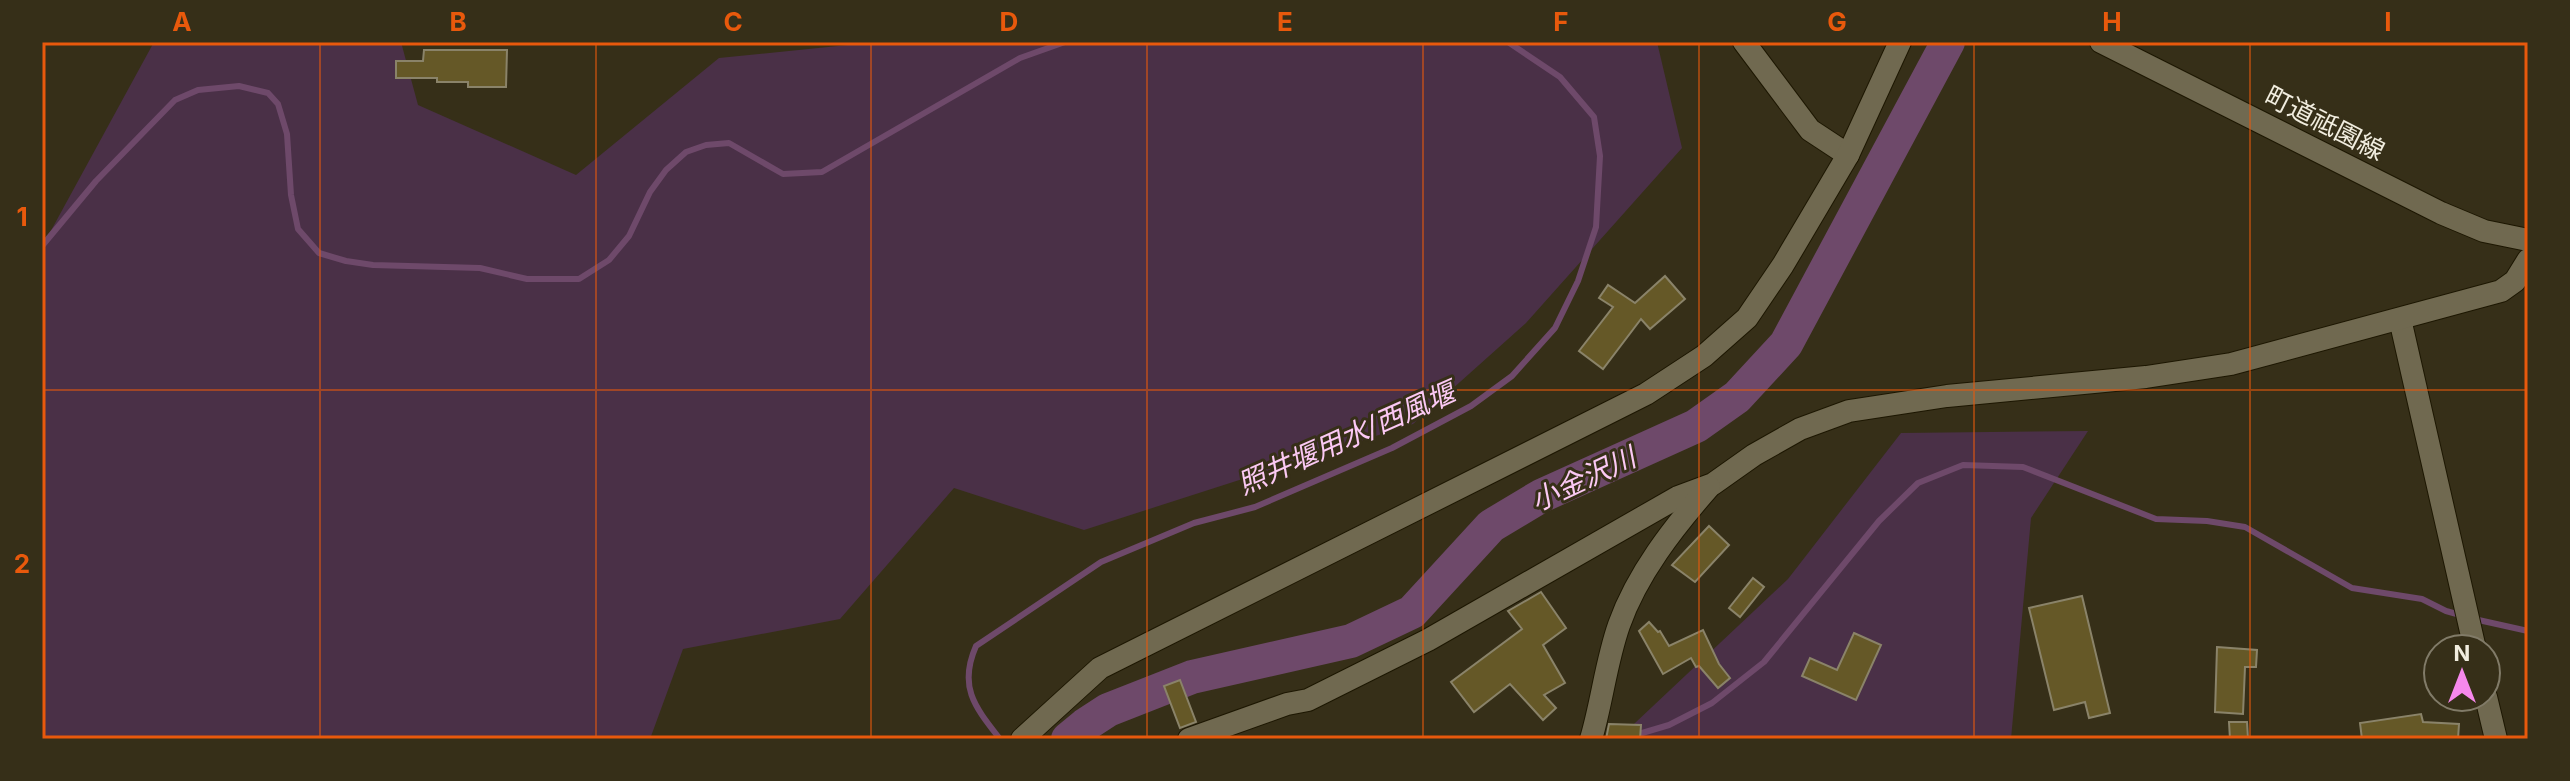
<svg xmlns="http://www.w3.org/2000/svg" width="2570" height="781" viewBox="0 0 2570 781" font-family="Inter,'Noto Sans JP',sans-serif">
<style>
.green{fill:#4a3047}
.lines{fill:none;stroke-linecap:round;stroke-linejoin:round}
.stream{stroke:#6e496a;stroke-width:6}
.river{stroke:#6e496a;stroke-width:34}
.building{fill:#655827;stroke:#8a8369;stroke-width:2}
.minor-casing{stroke:#1d1702;stroke-width:24}
.minor{stroke:#706950;stroke-width:22}
.grid{fill:none;stroke:#e8590c;stroke-width:2;stroke-opacity:0.55}
.labels{text-anchor:middle;dominant-baseline:central;stroke-width:6;stroke-linejoin:round;paint-order:stroke}
.street-label{font-size:26px;fill:#f1eddf;stroke:#362f18}
.water-label{font-size:28px;font-style:italic;fill:#fbc9f4;stroke:#362f18}
.neatline{fill:none;stroke:#e8590c;stroke-width:3}
.grid-label{font-size:26px;text-anchor:middle;font-weight:bold;fill:#e8590c}
</style>
<rect width="100%" height="100%" fill="#362f18"/>
<!-- green -->
<g class="green">
<polygon points="154,42 401,42 418,105 576,175 719,58 877,42 1657,42 1682,148 1526,323 1413,424 1084,530 954,488 840,619 683,649 650,739 42,739 42,247"/>
<polygon points="2088,431 2031,518 2011,739 1618,739 1788,579 1901,433"/>
</g>
<g class="lines">
<!-- stream -->
<g class="stream">
<polyline points="42,246 96,181 175,100 198,90 239,86 268,93 278,104 287,134 291,195 298,229 319,253 346,261 373,265 480,268 527,279 579,279 609,260 629,236 650,192 666,170 686,152 706,145 729,143 783,174 822,172 1020,58 1065,42"/>
<polyline points="2474,619 2528,631"/>
<path d="M 1000,739 C 975,707 958,687 976,646 L 1101,562 L 1194,523 L 1255,507 L 1392,448 L 1471,406 L 1512,376 L 1555,328 L 1578,281 L 1596,227 L 1600,156 L 1594,117 L 1560,77 L 1508,42"/>
<polyline points="1622,739 1669,725 1712,703 1764,662 1879,521 1918,483 1963,465 2023,467 2156,519 2207,521 2245,527 2352,588 2422,599 2446,611 2464,616"/>
</g>
<!-- river -->
<polyline class="river" points="1068,739 1085,725 1108,710 1192,677 1351,641 1412,612 1491,526 1541,496 1696,426 1737,397 1786,344 1948,42"/>
</g>
<!-- building -->
<g class="building">
<polygon points="424,50 507,50 506,87 468,87 468,82 437,82 437,78 396,78 396,61 423,61"/>
<polygon points="1665,276 1685,299 1650,329 1641,319 1603,369 1579,351 1613,307 1599,298 1608,285 1635,303"/>
<polygon points="1709,526 1729,545 1695,582 1672,565"/>
<polygon points="1753,578 1764,587 1740,617 1729,608"/>
<polygon points="1541,592 1566,628 1543,645 1565,683 1544,695 1556,708 1543,720 1510,684 1474,712 1451,682 1522,629 1508,611"/>
<polygon points="2082,596 2110,713 2089,718 2085,702 2054,710 2029,608"/>
<polygon points="1649,622 1658,632 1660,631 1669,646 1703,630 1719,664 1730,678 1718,688 1699,666 1696,667 1691,658 1663,674 1639,631"/>
<polygon points="1854,633 1881,645 1856,700 1802,676 1810,658 1837,670"/>
<polygon points="2217,647 2257,650 2256,667 2245,667 2243,714 2215,712"/>
<polygon points="1180,680 1196,722 1180,728 1164,686"/>
<polygon points="2421,714 2423,722 2459,724 2458,739 2362,739 2360,723"/>
<polygon points="2229,722 2247,722 2248,739 2230,739"/>
<polygon points="1609,724 1641,725 1640,739 1606,739"/>
</g>
<g class="lines">
<!-- minor casing -->
<g class="minor-casing">
<g id="minor">
<polyline points="1744,42 1810,130 1848,155"/>
<polyline points="2101,42 2441,213 2484,231 2528,240"/>
<polyline points="2400,319 2475,649"/>
<polyline points="2486,697 2496,739"/>
<polyline points="1022,739 1100,668 1646,394 1704,356 1747,318 1783,265 1848,155 1900,42"/>
<polyline points="1189,739 1287,704 1308,700 1428,640 1678,497 1713,484 1754,455 1800,429 1849,411 1947,396 2146,377 2231,364 2501,291 2515,281 2528,260"/>
<path d="M 1591,739 C 1602,702 1606,662 1619,625 C 1637,574 1673,528 1709,487"/>
</g>
</g>
<!-- minor -->
<use href="#minor" class="minor"/>
</g>
<!-- grid -->
<path class="grid" d="M 320,42 L 320,739M 596,42 L 596,739M 871,42 L 871,739M 1147,42 L 1147,739M 1423,42 L 1423,739M 1699,42 L 1699,739M 1974,42 L 1974,739M 2250,42 L 2250,739M 42,390 L 2528,390"/>
<g class="labels">
<!-- street labels -->
<g class="street-label">
<text transform="translate(2325 123) rotate(27)">町道祗園線</text>
</g>
<!-- water labels -->
<g class="water-label">
<text transform="translate(1346 438) rotate(-24)">照井堰用水/西風堰</text>
<text transform="translate(1583 479) rotate(-25)">小金沢川</text>
</g>
</g>
<!-- border -->
<rect width="2570" height="781" fill="none" stroke="#362f18" stroke-width="88"/>
<!-- north arrow -->
<g transform="translate(2462 673)"><circle r="38" fill="#362f18" stroke="#817b68" stroke-width="2"/>
<path d="M0-6L14 30L0 20L-14 30Z" fill="#f688ec"/>
<text y="-12" font-size="22" font-weight="bold" text-anchor="middle" fill="#f1eddf">N</text>
</g>
<rect x="44" y="44" width="2482" height="693" class="neatline"/>
<g class="grid-label">
<text x="182" y="31">A</text>
<text x="458" y="31">B</text>
<text x="733" y="31">C</text>
<text x="1009" y="31">D</text>
<text x="1285" y="31">E</text>
<text x="1561" y="31">F</text>
<text x="1837" y="31">G</text>
<text x="2112" y="31">H</text>
<text x="2388" y="31">I</text>
<text x="22" y="226">1</text>
<text x="22" y="573">2</text>
</g>
</svg>
